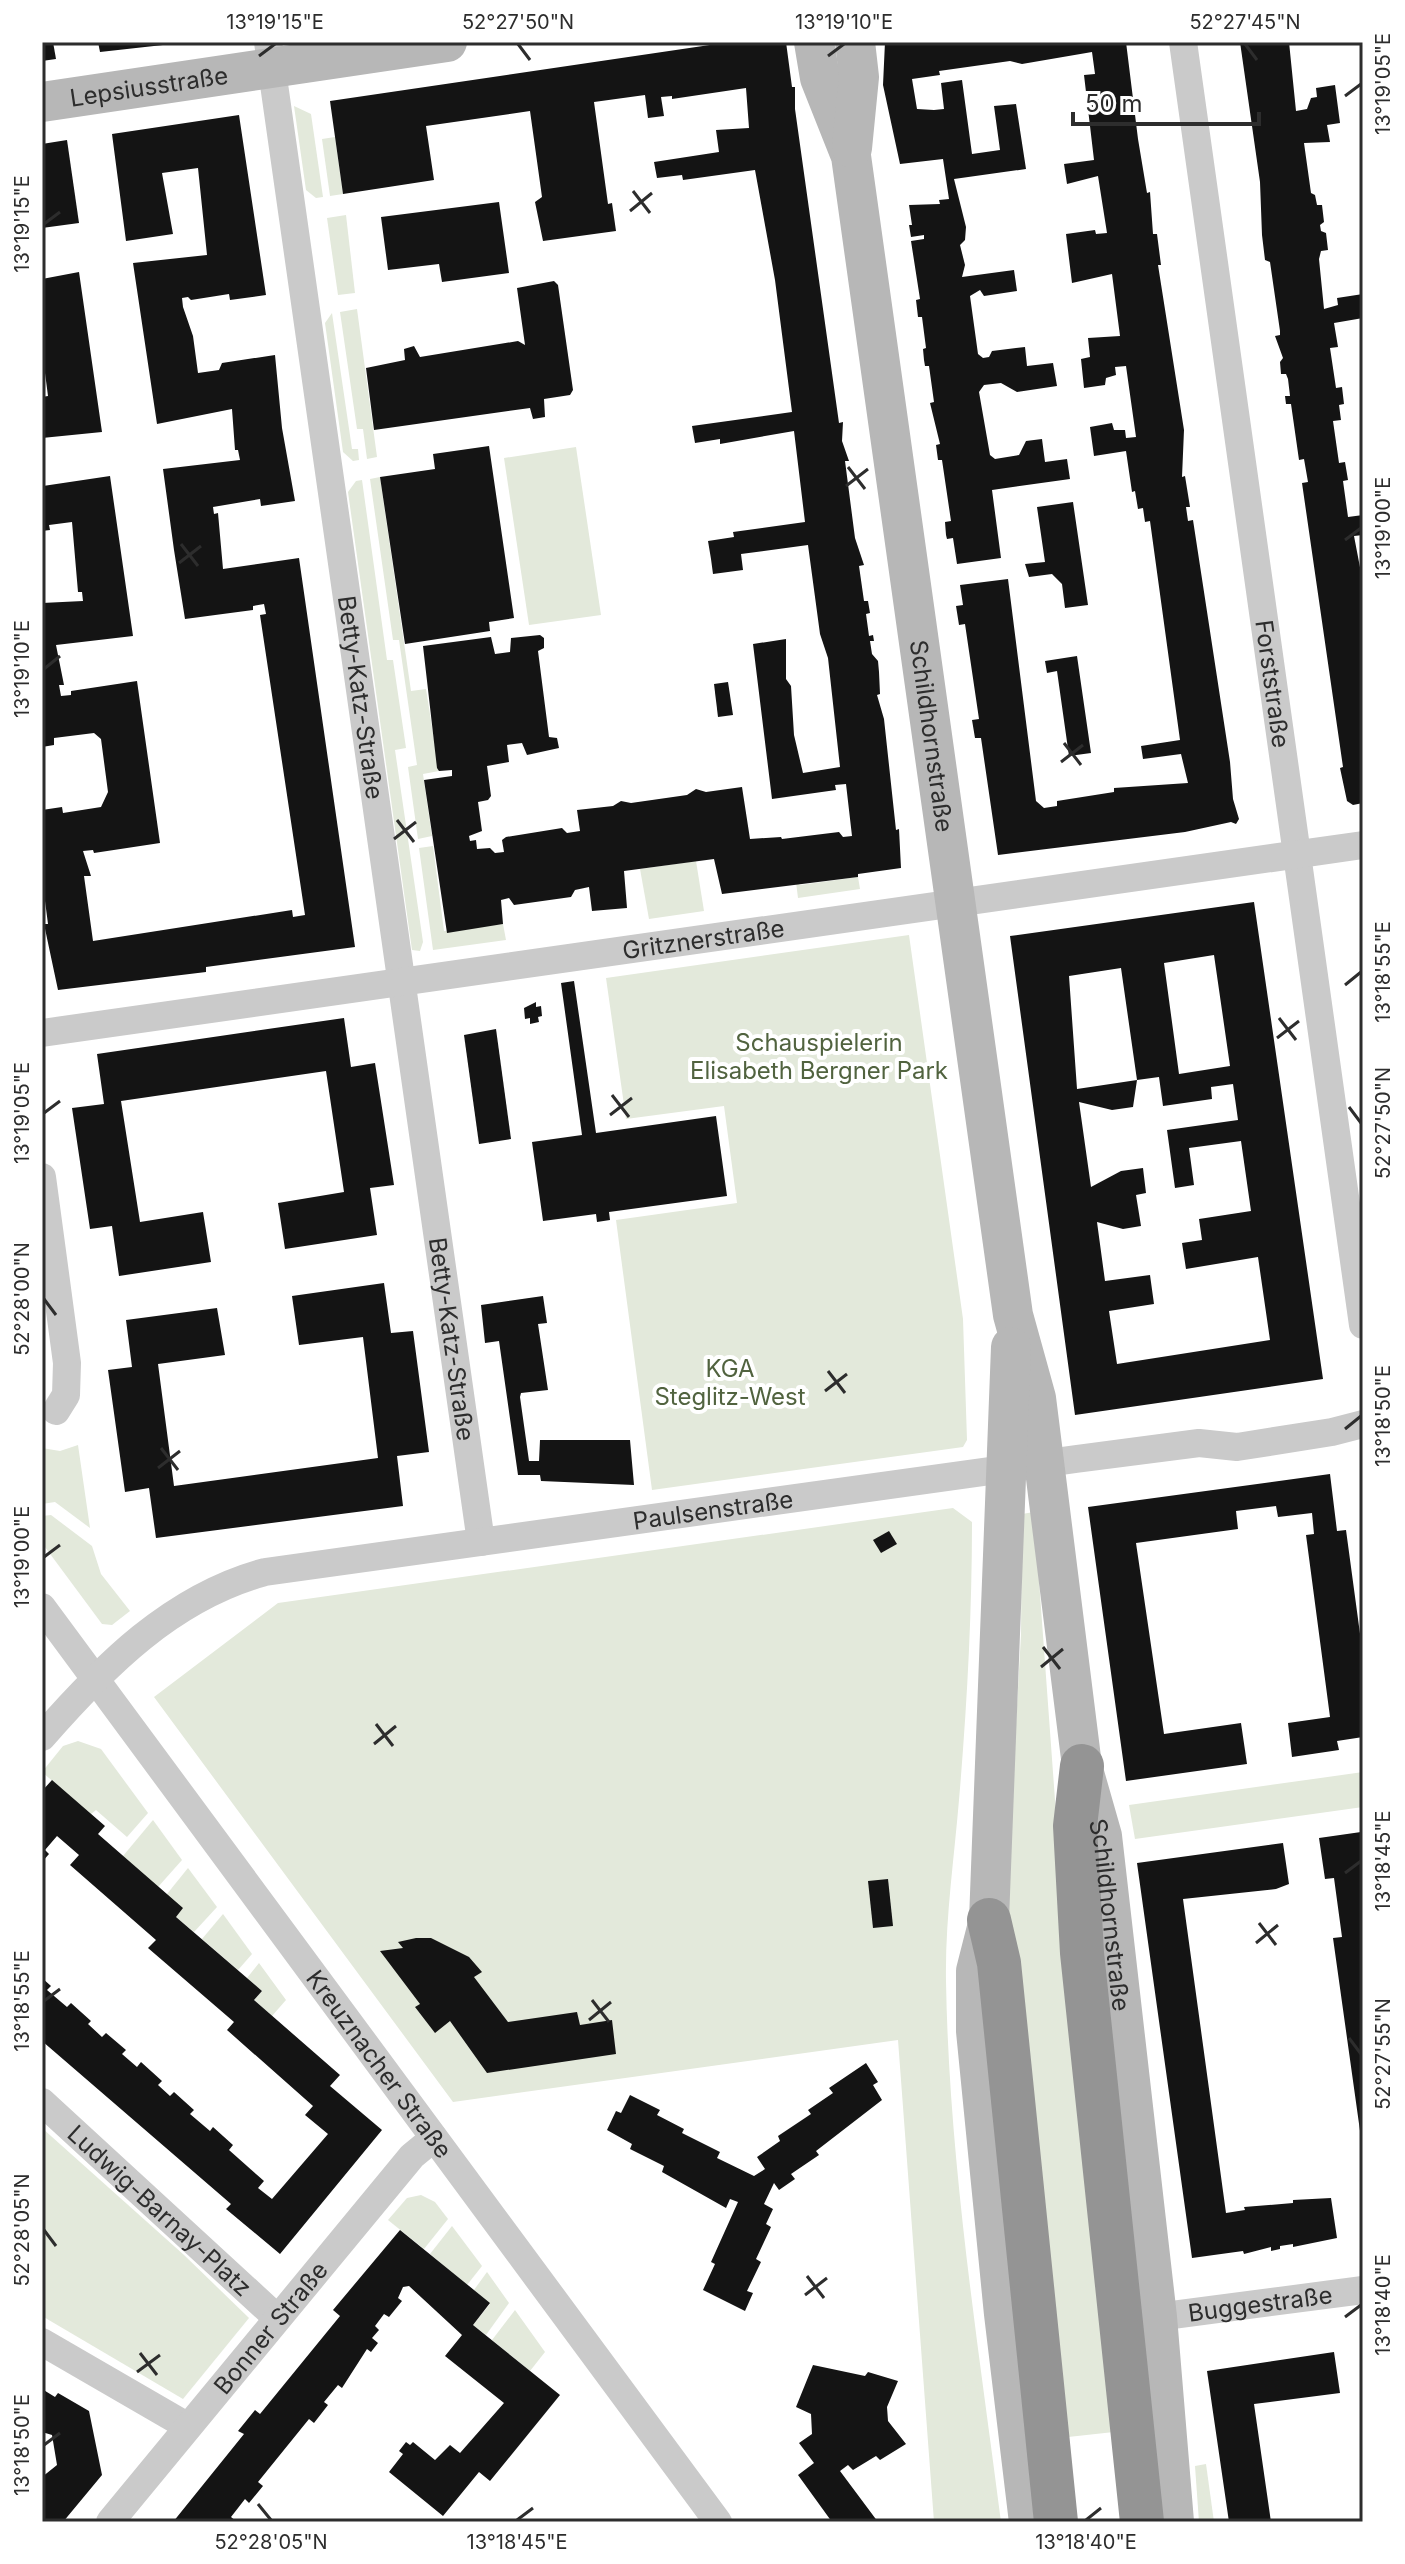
<svg xmlns="http://www.w3.org/2000/svg" width="1405" height="2564" viewBox="0 0 1405 2564" font-family="Inter,sans-serif">
<style>
.green{fill:#e3e9db}
.building{fill:#141414;fill-rule:evenodd}
.lines{fill:none;stroke-linecap:round;stroke-linejoin:round}
.street{stroke:#cacaca;stroke-width:28}
.secondary{stroke:#b7b7b7;stroke-width:40}
.highway{stroke:#949494;stroke-width:44}
.ticks{fill:none;stroke:#2d2d2d;stroke-width:3}
.labels{text-anchor:middle;dominant-baseline:central;stroke-width:8;stroke-linejoin:round;paint-order:stroke}
.street-label{font-size:24px;fill:#2d2d2d;stroke:#fff}
.park-label{font-size:24px;fill:#51633f;stroke:#fff}
.neatline{fill:none;stroke:#2d2d2d;stroke-width:3}
.ticks-label{font-size:20px;text-anchor:middle;fill:#2d2d2d}
</style>
<rect width="100%" height="100%" fill="#fff"/>
<!-- green -->
<g class="green">
<polygon points="294,106 311,114 323,197 316,198 306,190"/>
<polygon points="335,137 343,194 330,196 322,139"/>
<polygon points="346,215 355,293 338,295 327,218"/>
<polygon points="357,309 377,457 367,459 363,429 357,429 340,312"/>
<polygon points="332,313 352,449 358,449 359,460 353,461 343,452 325,323"/>
<polygon points="576,447 601,615 529,625 504,458"/>
<polygon points="380,477 411,691 426,689 439,771 423,774 432,836 418,839 408,767 417,765 399,640 393,640 370,479"/>
<polygon points="362,480 387,660 393,660 406,748 395,750 423,942 420,951 412,950 348,492 356,481"/>
<polygon points="433,846 444,931 503,924 506,940 433,950 419,848"/>
<polygon points="696,861 704,911 649,919 640,869"/>
<polygon points="858,877 860,889 798,898 796,882 800,885"/>
<polygon points="909,935 963,1319 967,1440 963,1447 652,1490 616,1220 737,1203 724,1106 626,1119 606,978"/>
<polygon points="78,1445 90,1528 55,1502 42,1504 42,1448 60,1451"/>
<path d="M 953,1508 L 972,1522 C 972,1615 967,1707 959,1800 C 954,1860 945,1921 946,1981 C 949,2162 978,2343 1001,2522 L 934,2522 L 898,2040 L 453,2102 L 154,1697 L 278,1603 Z"/>
<polygon points="1034,1512 1058,1841 1123,2431 1059,2438 1020,2083 1007,1883 1021,1635 1022,1514"/>
<polygon points="51,1515 92,1546 101,1574 130,1611 112,1625 102,1624 42,1543 42,1516"/>
<polygon points="78,1741 101,1749 148,1813 127,1837 96,1810 91,1814 42,1772 63,1746"/>
<polygon points="1363,1772 1363,1807 1135,1839 1129,1805"/>
<polygon points="153,1820 182,1860 158,1887 123,1856"/>
<polygon points="188,1868 217,1907 194,1932 176,1917 167,1894"/>
<polygon points="223,1914 252,1954 238,1970 202,1939"/>
<polygon points="259,1963 286,2000 272,2016 254,2000 262,1991 247,1978"/>
<polygon points="42,2128 184,2255 249,2318 183,2399 42,2316"/>
<polygon points="421,2195 435,2202 448,2219 424,2249 388,2220 407,2198"/>
<polygon points="452,2226 482,2266 467,2285 430,2254"/>
<polygon points="487,2272 509,2303 486,2335 473,2325 490,2304 474,2290"/>
<polygon points="515,2310 545,2352 530,2371 492,2340"/>
<polygon points="1206,2464 1214,2522 1199,2522 1195,2466"/>
</g>
<!-- building -->
<g class="building">
<polygon points="42,42 53,42 56,59 42,61"/>
<polygon points="98,42 172,42 172,44 100,52"/>
<polygon points="730,42 786,42 792,87 795,87 795,109 839,423 843,422 842,441 849,461 845,461 855,538 864,565 859,566 864,601 868,601 870,613 866,614 869,636 873,635 874,641 870,641 872,654 878,661 879,672 880,694 877,695 884,719 896,830 899,829 901,868 858,874 858,877 722,894 714,859 624,871 627,908 592,911 589,887 575,890 571,897 514,905 509,898 501,900 503,924 447,933 424,780 452,776 452,770 439,771 437,768 423,646 491,637 495,654 510,652 511,638 540,635 544,638 544,648 538,651 549,737 557,738 559,748 527,755 522,743 507,745 509,762 487,766 491,796 488,800 478,802 482,831 469,836 470,841 476,840 477,849 490,848 495,853 504,852 502,840 506,837 562,828 567,833 580,831 577,810 613,806 621,801 631,803 687,795 696,789 706,792 742,787 750,839 781,837 782,839 839,832 843,837 852,836 846,784 835,785 836,790 772,799 753,644 786,639 786,679 791,686 794,735 803,773 840,767 828,658 820,634 808,545 741,554 743,570 713,574 711,559 708,541 734,537 733,532 805,522 794,431 720,444 720,439 695,443 692,426 792,412 775,280 755,170 683,180 682,175 657,178 654,162 719,152 716,130 749,128 746,88 672,99 672,96 661,97 664,116 648,118 645,95 594,102 608,204 612,203 616,231 543,241 535,202 542,197 530,111 426,126 434,180 343,194 330,101"/>
<polygon points="885,42 1126,42 1138,139 1147,193 1150,192 1153,234 1157,234 1161,265 1158,265 1184,430 1182,477 1185,476 1190,507 1186,507 1188,521 1193,520 1230,762 1233,799 1239,819 1236,824 1231,822 1185,832 998,855 981,738 975,738 972,720 979,719 965,624 959,625 956,606 963,605 960,585 1008,579 1036,801 1044,808 1057,806 1057,801 1114,792 1114,788 1188,783 1181,754 1143,759 1141,746 1180,740 1150,521 1145,522 1143,508 1138,509 1135,491 1132,492 1126,451 1094,456 1090,427 1112,423 1114,430 1125,430 1126,438 1136,437 1126,366 1115,367 1116,375 1106,378 1105,385 1084,388 1081,359 1090,357 1088,338 1120,336 1112,274 1072,283 1066,234 1095,230 1096,234 1107,233 1098,176 1067,184 1064,164 1094,160 1084,75 1095,74 1092,52 1022,64 1010,61 939,71 940,75 912,79 917,109 934,110 944,109 941,83 962,80 972,154 1000,150 994,106 1016,104 1026,169 954,179 966,227 965,240 960,245 965,265 962,277 1014,270 1017,291 984,296 980,290 970,296 978,354 983,358 989,357 992,351 1025,347 1027,366 1053,363 1057,386 1017,392 1001,383 984,385 979,392 990,455 995,459 1019,455 1026,441 1042,439 1045,462 1067,459 1070,479 992,490 1001,558 957,564 953,538 947,539 946,535 945,522 951,521 942,460 938,460 936,445 940,444 930,403 934,402 929,366 925,366 924,360 923,349 926,348 922,317 918,317 916,300 920,299 911,241 924,239 924,235 911,237 909,225 912,225 909,205 940,204 939,200 949,199 943,159 900,164 883,85"/>
<polygon points="1240,42 1289,42 1296,111 1307,109 1311,98 1317,97 1316,88 1335,85 1340,123 1327,125 1330,142 1304,143 1311,193 1315,195 1317,205 1322,205 1324,222 1320,225 1321,231 1326,233 1328,250 1321,251 1319,259 1324,309 1338,305 1337,298 1363,294 1363,318 1334,323 1338,347 1330,348 1336,388 1342,387 1344,404 1339,405 1341,420 1333,421 1339,463 1345,462 1348,480 1343,481 1348,517 1363,515 1363,535 1354,536 1363,583 1363,803 1353,805 1347,801 1340,768 1343,767 1302,483 1308,482 1304,459 1299,460 1291,404 1286,404 1285,396 1290,396 1288,379 1286,374 1281,374 1280,362 1283,358 1275,336 1280,335 1280,331 1270,262 1265,260 1262,235 1260,182"/>
<polygon points="239,115 266,295 230,300 229,294 191,300 188,297 182,298 183,307 193,336 198,373 219,370 222,363 275,355 282,428 295,501 261,506 260,499 213,507 214,514 218,513 223,569 299,558 355,947 206,967 206,972 58,990 44,924 48,924 42,878 42,810 62,807 63,813 101,807 108,792 101,739 94,733 54,738 54,745 42,747 42,603 83,601 82,592 78,592 72,522 49,525 50,530 42,531 43,486 110,476 133,636 56,645 64,685 59,685 61,696 71,695 71,691 137,681 160,843 94,853 93,850 83,851 91,876 84,876 93,941 292,910 293,917 305,915 260,615 266,614 264,604 253,606 253,610 185,619 174,550 163,469 240,460 238,450 235,450 232,409 157,424 133,263 207,255 198,168 162,173 173,234 126,241 112,134"/>
<polygon points="67,140 79,223 42,228 42,144"/>
<polygon points="499,202 509,273 442,282 439,264 388,270 381,217"/>
<polygon points="79,272 102,432 42,438 42,397 48,396 42,350 42,279"/>
<polygon points="554,281 558,285 573,390 570,395 544,399 545,417 533,419 530,408 374,430 366,368 405,360 404,349 414,346 420,357 518,341 525,345 517,288"/>
<polygon points="489,446 514,618 489,622 490,631 405,644 380,477 435,469 433,454"/>
<polygon points="1073,502 1088,605 1065,608 1062,584 1052,574 1029,577 1025,564 1045,562 1037,507"/>
<polygon points="1077,656 1091,753 1069,756 1057,671 1047,673 1045,661"/>
<polygon points="728,682 733,715 718,717 714,684"/>
<path d="M 1254,902 L 1323,1379 L 1075,1415 L 1010,936 ZM 1214,955 L 1230,1066 L 1179,1074 L 1164,963 ZM 1121,968 L 1137,1080 L 1159,1077 L 1163,1106 L 1212,1099 L 1211,1087 L 1233,1084 L 1238,1120 L 1167,1130 L 1175,1188 L 1194,1185 L 1189,1148 L 1241,1141 L 1251,1211 L 1199,1219 L 1202,1240 L 1182,1243 L 1186,1269 L 1258,1257 L 1270,1340 L 1117,1364 L 1109,1311 L 1154,1304 L 1150,1275 L 1105,1281 L 1097,1222 L 1123,1229 L 1141,1226 L 1136,1195 L 1146,1193 L 1143,1168 L 1121,1171 L 1091,1187 L 1079,1102 L 1112,1110 L 1133,1107 L 1137,1080 L 1077,1089 L 1069,976 Z"/>
<polygon points="574,981 596,1133 716,1116 727,1196 609,1212 610,1220 597,1222 596,1214 543,1221 532,1142 582,1135 561,983"/>
<polygon points="536,1002 536,1007 541,1006 542,1016 538,1017 539,1022 530,1024 530,1018 525,1019 524,1008"/>
<polygon points="344,1018 351,1067 375,1063 394,1185 370,1188 377,1235 285,1249 278,1203 344,1192 326,1071 121,1101 140,1222 203,1212 211,1262 119,1276 112,1226 90,1229 72,1108 104,1104 97,1054"/>
<polygon points="496,1029 511,1139 479,1144 464,1035"/>
<polygon points="384,1283 391,1333 413,1331 429,1452 397,1456 403,1506 156,1538 149,1488 125,1492 108,1370 132,1367 126,1320 217,1308 225,1355 158,1364 174,1486 378,1458 363,1337 299,1345 292,1296"/>
<polygon points="543,1296 547,1323 538,1324 548,1390 521,1393 520,1397 529,1461 539,1461 540,1440 630,1440 634,1485 541,1481 540,1475 518,1475 499,1341 485,1343 481,1305"/>
<polygon points="1330,1474 1337,1531 1346,1530 1363,1656 1363,1737 1337,1741 1339,1750 1292,1757 1288,1723 1330,1717 1306,1535 1314,1534 1312,1513 1278,1517 1276,1506 1236,1511 1238,1529 1136,1543 1164,1734 1241,1723 1247,1764 1126,1781 1088,1507"/>
<polygon points="889,1531 897,1544 881,1553 873,1540"/>
<polygon points="52,1780 105,1826 98,1834 183,1908 176,1917 262,1991 254,2000 340,2075 330,2086 382,2130 280,2254 226,2209 231,2204 42,2041 42,1978 51,1986 47,1990 67,2007 71,2003 91,2021 88,2024 102,2037 106,2033 126,2050 122,2054 137,2067 141,2062 162,2081 158,2085 170,2096 174,2092 194,2110 190,2114 210,2131 213,2127 233,2145 229,2150 264,2181 258,2188 272,2199 328,2134 305,2115 313,2106 227,2030 234,2022 148,1948 156,1940 70,1865 79,1855 57,1836 45,1850 49,1854 42,1862 42,1791"/>
<polygon points="1361,1832 1363,2137 1361,2138 1333,1938 1342,1937 1334,1878 1325,1879 1319,1838"/>
<polygon points="1283,1843 1289,1884 1276,1889 1183,1899 1226,2213 1245,2210 1244,2207 1293,2203 1293,2200 1331,2198 1337,2238 1293,2247 1293,2244 1280,2246 1280,2249 1271,2251 1271,2247 1244,2254 1243,2251 1192,2258 1137,1863"/>
<polygon points="888,1879 893,1926 873,1928 868,1881"/>
<polygon points="416,1938 431,1938 469,1957 482,1972 474,1977 508,2022 577,2012 580,2025 612,2020 616,2054 487,2073 450,2021 435,2033 415,2007 420,2004 380,1951 403,1948 398,1942"/>
<polygon points="866,2063 878,2082 873,2085 882,2100 816,2151 819,2155 791,2174 795,2179 779,2190 774,2183 764,2204 773,2209 766,2224 771,2227 756,2259 761,2262 747,2291 753,2293 745,2311 703,2290 715,2264 711,2262 738,2202 730,2199 726,2208 662,2172 664,2166 630,2149 632,2144 607,2130 616,2111 621,2113 630,2095 660,2110 657,2115 684,2129 682,2133 720,2152 717,2158 754,2176 765,2169 757,2157 780,2141 778,2136 811,2114 808,2110 833,2093 829,2088"/>
<polygon points="400,2230 490,2303 473,2325 560,2395 490,2481 479,2472 443,2516 389,2472 403,2454 399,2451 406,2442 410,2445 413,2442 435,2460 450,2445 460,2453 504,2403 445,2356 462,2335 409,2286 403,2287 398,2298 402,2301 389,2317 384,2314 375,2326 379,2330 372,2338 378,2343 371,2352 367,2349 342,2388 338,2385 324,2402 328,2405 314,2423 309,2419 258,2482 263,2486 249,2503 245,2499 231,2517 237,2522 173,2522 244,2434 238,2431 255,2410 260,2414 340,2316 333,2310"/>
<polygon points="1334,2352 1340,2393 1254,2404 1271,2522 1229,2522 1207,2371"/>
<polygon points="813,2365 865,2376 868,2372 898,2381 887,2407 888,2421 906,2444 880,2460 876,2456 853,2470 848,2465 840,2471 878,2522 832,2522 798,2475 814,2463 799,2443 812,2434 811,2414 796,2407"/>
<polygon points="42,2389 55,2397 58,2393 89,2411 102,2475 63,2522 42,2522 42,2477 57,2465 52,2435 42,2432"/>
</g>
<g class="lines">
<!-- street -->
<g class="street">
<path id="s1" d="M 268,42 L 481,1542"/>
<path id="s2" d="M 1183,42 L 1363,1325"/>
<path id="s3" d="M 42,1033 L 1363,845"/>
<polyline points="42,1177 67,1363 66,1395 56,1411"/>
<path id="s4" d="M 42,1607 L 718,2522"/>
<path id="s5" d="M 42,1737 C 104,1666 172,1597 265,1572 L 1076,1459 L 1199,1443 L 1237,1447 L 1332,1432 L 1363,1424"/>
<path id="s6" d="M 42,2102 L 277,2318"/>
<path id="s7" d="M 1157,2317 L 1363,2290"/>
<polyline points="42,2342 187,2426"/>
<path id="s8" d="M 110,2522 L 412,2156 L 434,2138"/>
</g>
<!-- secondary -->
<g class="secondary">
<path id="s9" d="M 814,42 L 820,78 L 851,156 L 1013,1315 L 1036,1398 L 1082,1766 L 1102,1836 L 1157,2317 L 1174,2522"/>
<path id="s10" d="M 42,102 L 447,42"/>
<polyline points="852,148 859,77 855,42"/>
<polyline points="1011,1347 989,1920 976,1971 976,2031 1004,2314 1029,2522"/>
</g>
<!-- highway -->
<g class="highway">
<polyline points="1082,1766 1075,1826 1082,1953 1142,2522"/>
<polyline points="989,1920 999,1963 1056,2522"/>
</g>
</g>
<!-- ticks -->
<path class="ticks" d="M 518,44 L 530,60M 1245,44 L 1257,60M 259,56 L 275,44M 828,56 L 844,44M 1345,96 L 1361,84M 633,191 L 650,213M 630,211 L 652,193M 44,224 L 60,212M 848,467 L 865,489M 846,486 L 868,469M 1345,540 L 1361,528M 181,544 L 198,566M 179,563 L 201,546M 44,669 L 60,656M 1064,743 L 1081,765M 1061,762 L 1083,745M 397,820 L 414,842M 394,839 L 416,822M 1345,985 L 1361,972M 1279,1018 L 1296,1040M 1277,1038 L 1299,1021M 612,1095 L 629,1117M 1349,1107 L 1361,1123M 44,1113 L 60,1101M 610,1115 L 632,1098M 44,1299 L 56,1315M 828,1371 L 845,1393M 825,1391 L 847,1374M 1345,1429 L 1361,1416M 161,1448 L 178,1470M 158,1468 L 180,1451M 44,1557 L 60,1545M 1043,1647 L 1060,1669M 1041,1667 L 1063,1649M 376,1724 L 393,1746M 374,1744 L 396,1726M 1345,1873 L 1361,1861M 1259,1923 L 1276,1945M 1256,1943 L 1278,1925M 592,2000 L 609,2022M 44,2001 L 60,1989M 589,2020 L 611,2002M 1349,2038 L 1361,2054M 44,2230 L 56,2246M 807,2276 L 824,2298M 805,2295 L 827,2278M 1345,2317 L 1361,2305M 140,2353 L 157,2375M 137,2372 L 160,2355M 44,2445 L 60,2433M 258,2504 L 271,2520M 517,2520 L 533,2508M 1086,2520 L 1101,2508"/>
<g class="labels">
<!-- street labels -->
<g class="street-label">
<text stroke="none"><textPath href="#s10" startOffset="108">Lepsiusstraße</textPath></text>
<text stroke="none"><textPath href="#s2" startOffset="648">Forststraße</textPath></text>
<text stroke="none"><textPath href="#s1" startOffset="662">Betty-Katz-Straße</textPath></text>
<text stroke="none"><textPath href="#s9" startOffset="706">Schildhornstraße</textPath></text>
<text stroke="none"><textPath href="#s3" startOffset="668">Gritznerstraße</textPath></text>
<text stroke="none"><textPath href="#s1" startOffset="1310">Betty-Katz-Straße</textPath></text>
<text stroke="none"><textPath href="#s5" startOffset="734">Paulsenstraße</textPath></text>
<text stroke="none"><textPath href="#s9" startOffset="1900">Schildhornstraße</textPath></text>
<text stroke="none"><textPath href="#s4" startOffset="568">Kreuznacher Straße</textPath></text>
<text stroke="none"><textPath href="#s6" startOffset="160">Ludwig-Barnay-Platz</textPath></text>
<text stroke="none"><textPath href="#s7" startOffset="104">Buggestraße</textPath></text>
<text stroke="none"><textPath href="#s8" startOffset="252">Bonner Straße</textPath></text>
</g>
<!-- park labels -->
<g class="park-label">
<text x="819" y="1042">Schauspielerin<tspan x="819" dy="28">Elisabeth Bergner Park</tspan></text>
<text x="730" y="1368">KGA<tspan x="730" dy="28">Steglitz-West</tspan></text>
</g>
</g>
<!-- border -->
<rect width="1405" height="2564" fill="none" stroke="#ffffff" stroke-width="88"/>
<!-- scale -->
<path d="M1073 112v12h186v-12" fill="none" stroke="#2d2d2d" stroke-width="4"/>
<text x="1085" y="112" font-size="24" fill="#2d2d2d" stroke="#ffffff" stroke-width="6" paint-order="stroke">50 m</text>
<rect x="44" y="44" width="1317" height="2476" class="neatline"/>
<g class="ticks-label">
<text x="275" y="29">13°19'15"E</text>
<text x="518" y="29">52°27'50"N</text>
<text x="844" y="29">13°19'10"E</text>
<text x="1245" y="29">52°27'45"N</text>
<text transform="translate(1383 84) rotate(-90)" y="7">13°19'05"E</text>
<text transform="translate(22 224) rotate(-90)" y="7">13°19'15"E</text>
<text transform="translate(1383 528) rotate(-90)" y="7">13°19'00"E</text>
<text transform="translate(22 669) rotate(-90)" y="7">13°19'10"E</text>
<text transform="translate(1383 972) rotate(-90)" y="7">13°18'55"E</text>
<text transform="translate(22 1113) rotate(-90)" y="7">13°19'05"E</text>
<text transform="translate(1383 1123) rotate(-90)" y="7">52°27'50"N</text>
<text transform="translate(22 1299) rotate(-90)" y="7">52°28'00"N</text>
<text transform="translate(1383 1416) rotate(-90)" y="7">13°18'50"E</text>
<text transform="translate(22 1557) rotate(-90)" y="7">13°19'00"E</text>
<text transform="translate(1383 1861) rotate(-90)" y="7">13°18'45"E</text>
<text transform="translate(22 2001) rotate(-90)" y="7">13°18'55"E</text>
<text transform="translate(1383 2054) rotate(-90)" y="7">52°27'55"N</text>
<text transform="translate(22 2230) rotate(-90)" y="7">52°28'05"N</text>
<text transform="translate(1383 2305) rotate(-90)" y="7">13°18'40"E</text>
<text transform="translate(22 2445) rotate(-90)" y="7">13°18'50"E</text>
<text x="271" y="2549">52°28'05"N</text>
<text x="517" y="2549">13°18'45"E</text>
<text x="1086" y="2549">13°18'40"E</text>
</g>
</svg>
